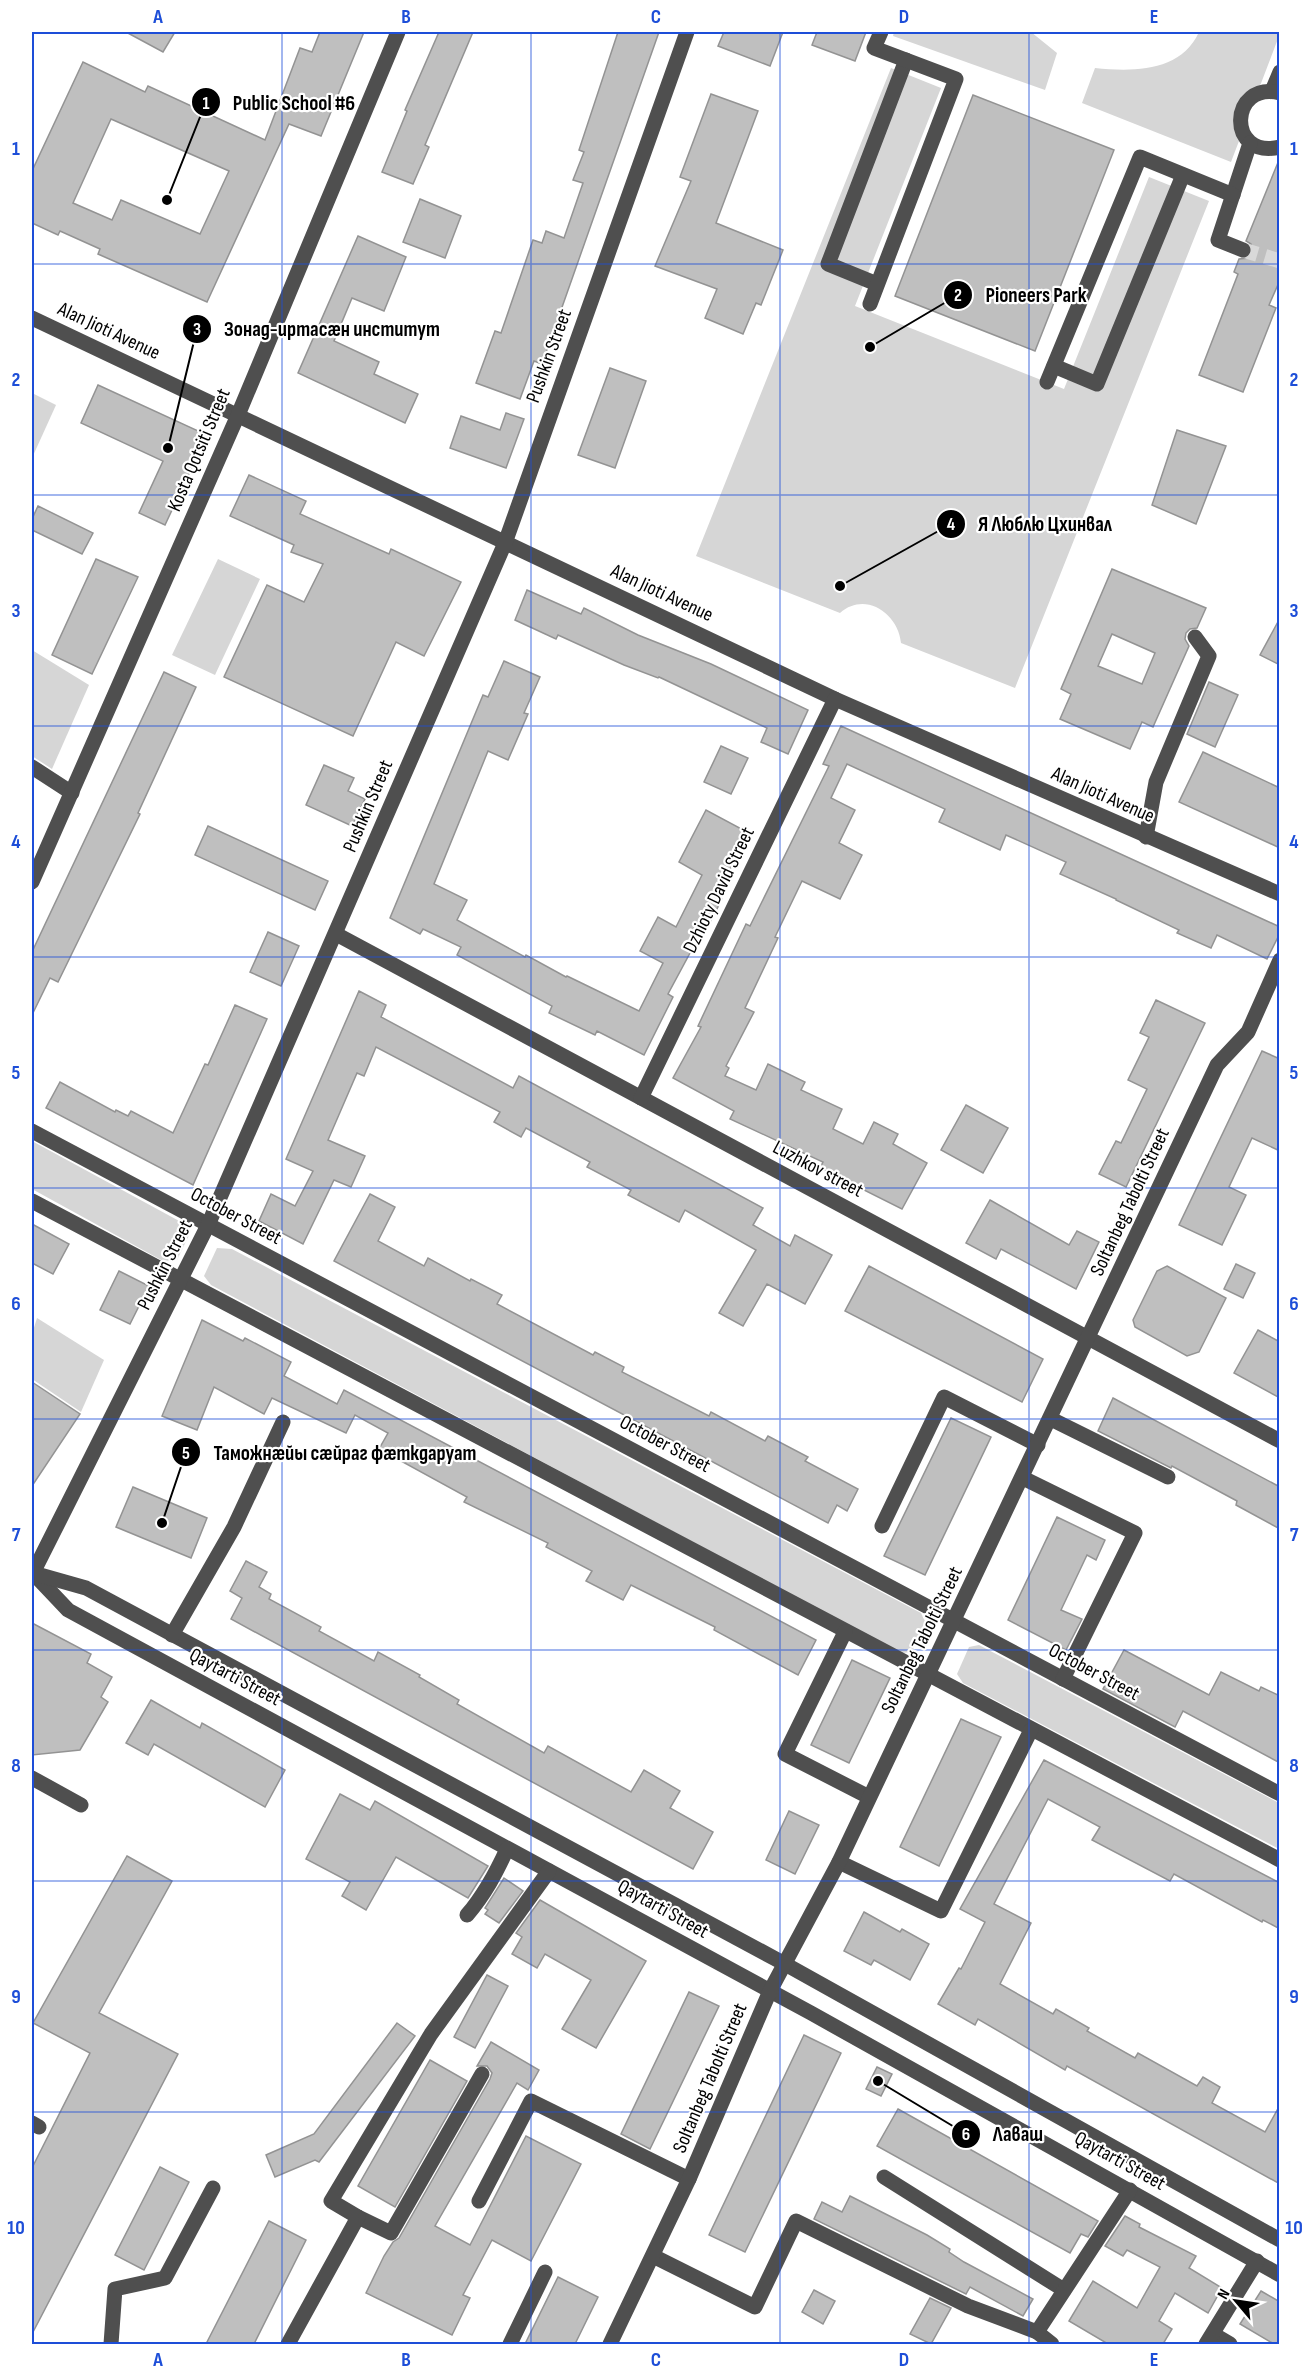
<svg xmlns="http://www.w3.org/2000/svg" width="1311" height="2376" viewBox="0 0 1311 2376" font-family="'Sofia Sans Condensed',sans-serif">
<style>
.green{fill:#d6d6d6}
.building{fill:#bfbfbf;stroke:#939393;stroke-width:1.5;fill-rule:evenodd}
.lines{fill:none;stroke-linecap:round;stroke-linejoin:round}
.minor-tunnel{stroke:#d9d9d9;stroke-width:15;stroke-dasharray:15 8;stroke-linecap:butt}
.minor{stroke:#4f4f4f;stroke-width:15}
.grid{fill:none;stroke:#1d4ed8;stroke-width:1.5;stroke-opacity:0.55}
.labels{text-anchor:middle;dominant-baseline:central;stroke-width:4.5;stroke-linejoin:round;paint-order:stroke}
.street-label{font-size:20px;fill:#000;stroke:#fff}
.leader{fill:none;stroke:#000;stroke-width:2}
.callout-dot{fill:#000;stroke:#fff;stroke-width:2}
.mark-label{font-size:18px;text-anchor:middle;font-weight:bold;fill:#fff}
.callout-label{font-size:21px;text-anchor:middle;font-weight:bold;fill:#000;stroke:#fff;stroke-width:4.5;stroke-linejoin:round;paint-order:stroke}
.neatline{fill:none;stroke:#1d4ed8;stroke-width:2}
.grid-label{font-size:20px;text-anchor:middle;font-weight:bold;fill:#1d4ed8}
</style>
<rect width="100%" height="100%" fill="#fff"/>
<!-- green -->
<g class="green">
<polygon points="894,32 1031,32 1057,53 1045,90 893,36"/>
<path d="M 1199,32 L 1279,32 L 1279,36 L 1231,162 L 1082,103 L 1095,68 C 1133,72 1181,72 1199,32 Z"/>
<path d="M 891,68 L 941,88 L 855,306 L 1064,389 L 1149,177 L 1209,201 L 1015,688 L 901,643 C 898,613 865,591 840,613 L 696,556 Z"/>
<polygon points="32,393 56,405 32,458"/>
<polygon points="218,559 260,579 215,675 172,655"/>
<polygon points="32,650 89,685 52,769 32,756"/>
<polygon points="32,1141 181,1222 191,1231 177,1260 163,1261 32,1189"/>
<polygon points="217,1248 232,1249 921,1613 925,1621 912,1652 901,1653 211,1285 204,1276"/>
<polygon points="37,1318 104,1360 81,1412 32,1379 32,1334"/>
<polygon points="979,1645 1279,1803 1279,1849 963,1683 957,1674 969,1647"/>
</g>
<!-- building -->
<g class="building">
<polygon points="126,32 175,32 163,52"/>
<path d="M 320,32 L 364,32 L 321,136 L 289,124 L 207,302 L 98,254 L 100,249 L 60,231 L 58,235 L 32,223 L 32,171 L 83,62 L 145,92 L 148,86 L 265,140 L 300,48 L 312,52 ZM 111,119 L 229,171 L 200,234 L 121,200 L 112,220 L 73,203 Z"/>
<polygon points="439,32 473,32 425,145 429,147 413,184 382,172 407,111 405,110"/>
<polygon points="618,32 659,32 542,364 534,361 520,399 476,383 495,331 501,333 533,240 542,243 546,231 564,238 583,183 573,180 584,152 579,150"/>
<polygon points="724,32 783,32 770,66 718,46"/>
<polygon points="817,32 866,32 855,61 812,45"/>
<polygon points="711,94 758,111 716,223 783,250 761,305 756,303 743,334 705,318 717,289 655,266 691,181 680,177"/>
<polygon points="973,95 1114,150 1035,351 895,296"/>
<polygon points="1279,160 1280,280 1269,305 1276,308 1243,392 1199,375 1238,274 1234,272 1239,259 1249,258 1252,253 1251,244 1246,241"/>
<polygon points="420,199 461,216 445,258 403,242"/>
<polygon points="358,236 406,257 384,311 352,298 334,341 379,362 374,374 418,394 405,423 298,373"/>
<polygon points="610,368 646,381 615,468 578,455"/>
<polygon points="98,385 207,435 165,525 139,513 163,461 81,423"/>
<polygon points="506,413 524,419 506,468 450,448 461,416 500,430"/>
<polygon points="1177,430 1226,446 1196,524 1152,505"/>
<polygon points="249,475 306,501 300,514 389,554 391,549 461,582 424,656 396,642 353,736 224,677 267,585 304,602 323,564 291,552 294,545 230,516"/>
<polygon points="38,506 93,533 82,554 32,530 32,519"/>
<polygon points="96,559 138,577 92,674 52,655"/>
<path d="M 1112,569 L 1206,608 L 1197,628 L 1190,629 L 1186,633 L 1185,639 L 1189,646 L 1153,727 L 1142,722 L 1130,749 L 1060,719 L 1071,694 L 1061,689 ZM 1112,634 L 1155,653 L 1142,684 L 1098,666 Z"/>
<polygon points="527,590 581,614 584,608 638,635 711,664 808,710 788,754 761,742 767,728 659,677 658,678 624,665 558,635 556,639 515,620"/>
<polygon points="1280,618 1280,665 1260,655"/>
<polygon points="504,661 540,677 524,713 528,714 508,760 488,751 434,884 467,900 457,920 525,957 526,955 566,977 567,976 639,1011 663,963 640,951 658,917 676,927 702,875 679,862 706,810 749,833 716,896 722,899 706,930 703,929 668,994 673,997 644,1055 597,1031 595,1035 549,1013 552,1006 457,955 461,947 423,929 420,934 390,918 483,695 488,697"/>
<polygon points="164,672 196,687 138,813 140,814 58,982 50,978 32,1015 32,952"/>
<polygon points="1209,682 1238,695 1215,747 1187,734"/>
<polygon points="841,726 1280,927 1280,933 1267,959 1217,935 1211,948 1177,933 1179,930 1116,900 1116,899 1060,874 1066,862 1006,835 1000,850 939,822 945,809 847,764 831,798 855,810 839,843 862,855 840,899 802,881 775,937 778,938 745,1008 754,1012 726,1066 729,1068 725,1076 756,1090 768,1064 805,1082 801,1090 842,1109 833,1129 863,1144 874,1122 898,1134 893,1144 927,1163 902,1209 820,1168 823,1162 730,1119 734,1111 673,1078 701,1027 698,1026 746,924 750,926 829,766 823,764"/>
<polygon points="721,746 748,758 731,794 704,782"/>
<polygon points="1203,752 1280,788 1280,848 1179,802"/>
<polygon points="324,765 354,778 348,791 365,799 352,826 306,805"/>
<polygon points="208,826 328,881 315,910 195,855"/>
<polygon points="268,932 299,946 281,986 250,972"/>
<polygon points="359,991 386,1005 381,1017 513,1088 519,1076 763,1208 753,1225 790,1246 795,1235 832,1255 805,1304 767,1284 743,1326 719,1313 756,1250 685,1210 679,1222 628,1195 631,1190 587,1167 590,1162 526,1128 521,1137 494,1122 500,1112 376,1047 364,1076 357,1073 328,1140 365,1156 351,1187 334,1180 303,1244 259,1221 271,1194 295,1206 313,1171 286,1159"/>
<polygon points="1156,1000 1205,1023 1126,1187 1099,1174 1116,1141 1121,1143 1147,1089 1128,1080 1149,1037 1140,1033"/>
<polygon points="235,1005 267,1019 193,1185 46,1108 60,1082 115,1112 116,1110 128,1116 131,1111 173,1133 205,1064 208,1065"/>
<polygon points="1262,1051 1280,1059 1280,1151 1252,1138 1229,1187 1246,1195 1222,1245 1179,1225"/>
<polygon points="966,1105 1008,1128 983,1173 941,1150"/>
<polygon points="370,1194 395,1207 378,1241 424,1266 428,1258 470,1281 471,1279 502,1295 497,1304 593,1355 595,1352 624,1367 622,1372 709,1416 711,1412 765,1441 768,1436 808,1457 805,1461 858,1489 847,1511 837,1505 828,1523 334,1261"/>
<polygon points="990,1200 1069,1245 1077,1231 1099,1242 1076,1289 1001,1249 996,1259 966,1243"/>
<polygon points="32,1224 69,1244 53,1274 32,1263"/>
<polygon points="1236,1264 1255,1273 1243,1298 1224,1289"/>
<polygon points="869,1266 1043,1359 1022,1402 845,1311"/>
<polygon points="1167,1266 1226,1298 1199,1352 1187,1356 1135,1327 1133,1320 1157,1271"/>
<polygon points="119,1271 149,1286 130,1324 100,1310"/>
<polygon points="202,1320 243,1341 245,1338 291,1362 284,1376 337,1404 344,1390 816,1640 798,1675 714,1630 715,1627 631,1585 623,1600 586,1581 592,1571 546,1547 548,1543 464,1502 467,1497 379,1449 388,1433 355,1415 346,1433 272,1398 264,1414 214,1387 197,1430 162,1416"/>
<polygon points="1258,1330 1280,1342 1280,1398 1234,1373"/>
<polygon points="32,1382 80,1414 32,1486"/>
<polygon points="1113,1398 1280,1487 1280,1529 1236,1505 1237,1501 1172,1466 1171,1468 1098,1431"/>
<polygon points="951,1418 991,1437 925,1575 884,1556"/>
<polygon points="133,1487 207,1518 191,1558 116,1527"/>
<polygon points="1057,1517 1105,1540 1096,1560 1087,1555 1061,1610 1082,1619 1066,1650 1008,1620"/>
<polygon points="246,1561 267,1572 259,1587 271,1594 269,1599 321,1627 319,1631 374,1661 378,1652 420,1675 419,1677 459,1700 457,1704 544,1753 548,1746 631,1792 644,1770 680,1791 670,1808 713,1832 693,1869 231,1619 242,1598 230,1591"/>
<polygon points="32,1623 91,1654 87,1663 112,1677 101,1697 108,1702 80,1750 32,1755"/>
<polygon points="1124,1650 1209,1695 1221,1672 1259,1691 1261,1687 1280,1696 1280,1763 1183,1711 1175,1727 1103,1689"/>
<polygon points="852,1660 890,1678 849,1763 811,1745"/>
<polygon points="151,1700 200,1728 202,1723 285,1770 265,1807 154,1744 148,1755 126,1743"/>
<polygon points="961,1719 1001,1737 939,1866 900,1847"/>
<polygon points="1044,1760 1280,1883 1280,1929 1263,1920 1262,1922 1174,1874 1170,1881 1092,1840 1100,1827 1048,1799 994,1904 1031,1923 1000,1984 1053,2014 1056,2009 1089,2028 1087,2031 1135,2058 1138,2053 1197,2086 1203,2077 1220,2087 1212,2103 1265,2132 1280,2105 1280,2184 1067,2066 1065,2070 978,2019 975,2025 938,2004 959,1968 961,1969 985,1922 960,1909"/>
<polygon points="340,1794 370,1810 375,1801 488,1866 468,1898 396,1857 366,1910 342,1896 350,1882 306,1859"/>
<polygon points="789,1811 819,1825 795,1874 766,1860"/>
<polygon points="127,1856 172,1881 99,2013 178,2054 32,2334 32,2168 90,2053 33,2023"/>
<polygon points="504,1878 523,1891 499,1923 485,1914 488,1910 485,1908"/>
<polygon points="540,1900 646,1961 596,2048 562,2029 591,1980 545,1954 537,1968 512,1954 522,1937 516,1933"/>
<polygon points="864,1912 900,1932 902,1929 929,1944 910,1980 874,1960 871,1965 844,1951"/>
<polygon points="487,1975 508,1986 475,2048 454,2037"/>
<polygon points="689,1992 719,2006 650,2149 621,2134"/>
<polygon points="397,2023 415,2036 319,2162 315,2160 275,2177 266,2155 314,2134"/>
<polygon points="804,2035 841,2053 745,2252 709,2235"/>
<polygon points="491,2042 539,2070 528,2090 517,2083 435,2226 470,2245 526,2136 581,2164 531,2261 492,2240 463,2295 470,2298 452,2335 366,2293 384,2256 393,2242 399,2238 490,2079 492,2073 487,2066 477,2066"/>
<polygon points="430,2060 467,2081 395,2207 358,2186"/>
<polygon points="877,2067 892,2074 881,2096 866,2089"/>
<polygon points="898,2109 1098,2221 1088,2237 1081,2234 1070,2253 877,2146"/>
<polygon points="160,2167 189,2182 144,2270 115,2255"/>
<polygon points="850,2196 927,2235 950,2249 949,2252 964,2262 1033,2299 1023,2316 970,2287 966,2294 814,2219 822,2202 842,2212"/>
<polygon points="1125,2216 1140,2224 1139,2227 1196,2256 1189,2268 1222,2288 1208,2313 1175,2293 1159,2321 1172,2329 1163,2344 1108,2344 1069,2321 1093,2281 1137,2308 1160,2267 1127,2250 1123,2256 1105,2246"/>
<polygon points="269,2221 306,2240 254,2344 206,2344"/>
<polygon points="558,2277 598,2297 575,2344 525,2344"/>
<polygon points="814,2290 835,2301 823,2324 802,2312"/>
<polygon points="1261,2291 1280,2302 1280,2344 1274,2344 1240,2324"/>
<polygon points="930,2298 951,2308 931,2344 910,2334"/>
</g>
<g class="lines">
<!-- minor-tunnel -->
<polyline class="minor-tunnel" points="1243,250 1280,261"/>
<!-- minor -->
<g class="minor">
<polyline points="1272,91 1280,72"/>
<path d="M 1280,93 C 1229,80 1226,160 1280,147"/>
<polyline points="1243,250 1218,240 1250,143"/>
<polyline points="877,284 828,264 906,60"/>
<polyline points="870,304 956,79 874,48 881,32"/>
<polyline points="32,318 835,699 1280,894"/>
<polyline points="1054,366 1097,384 1183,175"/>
<polyline points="1047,382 1140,157 1233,195"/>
<polyline points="32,767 72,793"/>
<polyline points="1146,837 1156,782 1209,656 1195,637"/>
<polyline points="32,882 238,415 398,32"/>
<polyline points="336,934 1280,1441"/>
<polyline points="641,1098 835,699"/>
<polyline points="32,1131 1280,1794"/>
<polyline points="32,1201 1280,1860"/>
<polyline points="1051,1419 1168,1477"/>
<polyline points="1023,1478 1135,1533 1063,1679"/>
<polyline points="882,1526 944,1397 1038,1445"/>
<polyline points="32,1572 68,1610 811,2013 1280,2275"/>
<polyline points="33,1573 208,1225 505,543 687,32"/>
<polyline points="33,1573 86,1588 785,1964 1280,2240"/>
<polyline points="845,1632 785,1754 869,1797"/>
<polyline points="172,1635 234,1527 283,1422"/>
<polyline points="32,1778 81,1805"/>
<polyline points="839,1862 941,1911 1031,1730"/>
<path d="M 467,1915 C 485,1894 496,1873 507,1849"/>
<polyline points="32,2123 39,2127"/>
<polyline points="884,2177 1064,2290"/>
<polyline points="479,2201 531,2101 689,2179"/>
<polyline points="358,2217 391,2233 482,2074"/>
<polyline points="653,2256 755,2307 796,2221 968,2306 1037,2332 1130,2190"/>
<polyline points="1037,2332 1052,2344"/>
<polyline points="1213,2334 1230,2344"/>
<polyline points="111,2344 115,2289 165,2278 213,2188"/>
<polyline points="288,2344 358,2217 331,2201 431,2034 549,1871"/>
<polyline points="510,2344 545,2272"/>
<polyline points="610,2344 689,2179 770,1991 839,1862 1217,1065 1248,1032 1280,960"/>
<polyline points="1206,2344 1257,2261"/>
</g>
</g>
<!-- grid -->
<path class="grid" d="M 282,32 L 282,2344M 531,32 L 531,2344M 780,32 L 780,2344M 1029,32 L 1029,2344M 32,264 L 1280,264M 32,495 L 1280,495M 32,726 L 1280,726M 32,957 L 1280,957M 32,1188 L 1280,1188M 32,1419 L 1280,1419M 32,1650 L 1280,1650M 32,1881 L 1280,1881M 32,2112 L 1280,2112"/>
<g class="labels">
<!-- street labels -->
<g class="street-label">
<text transform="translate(109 331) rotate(25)">Alan Jioti Avenue</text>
<text transform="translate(549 356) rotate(-70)">Pushkin Street</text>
<text transform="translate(199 450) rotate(-67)">Kosta Qotsiti Street</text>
<text transform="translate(662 593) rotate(25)">Alan Jioti Avenue</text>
<text transform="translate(1103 795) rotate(24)">Alan Jioti Avenue</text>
<text transform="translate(368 806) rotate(-67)">Pushkin Street</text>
<text transform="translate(719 890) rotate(-64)">Dzhioty David Street</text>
<text transform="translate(818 1169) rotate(28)">Luzhkov street</text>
<text transform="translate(1130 1202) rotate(-65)">Soltanbeg Tabolti Street</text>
<text transform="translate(236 1216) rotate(28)">October Street</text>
<text transform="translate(165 1265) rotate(-63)">Pushkin Street</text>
<text transform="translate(665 1444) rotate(28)">October Street</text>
<text transform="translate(922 1640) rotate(-64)">Soltanbeg Tabolti Street</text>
<text transform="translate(1094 1672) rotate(28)">October Street</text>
<text transform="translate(235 1677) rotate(28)">Qaytarti Street</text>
<text transform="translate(663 1909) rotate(29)">Qaytarti Street</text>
<text transform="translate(710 2078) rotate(-67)">Soltanbeg Tabolti Street</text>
<text transform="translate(1120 2161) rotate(29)">Qaytarti Street</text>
</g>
</g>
<!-- callouts -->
<path class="leader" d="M167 200L206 102M870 347L958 295M168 448L197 329M840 586L951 524M162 1523L186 1452M878 2081L966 2134"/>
<g class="callout-dot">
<circle cx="167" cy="200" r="6"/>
<circle cx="870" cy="347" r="6"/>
<circle cx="168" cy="448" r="6"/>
<circle cx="840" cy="586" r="6"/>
<circle cx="162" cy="1523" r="6"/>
<circle cx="878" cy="2081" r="6"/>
<circle cx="206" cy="102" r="15"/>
<circle cx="958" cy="295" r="15"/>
<circle cx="197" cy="329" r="15"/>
<circle cx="951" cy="524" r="15"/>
<circle cx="186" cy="1452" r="15"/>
<circle cx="966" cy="2134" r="15"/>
</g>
<g class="mark-label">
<text x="206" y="109">1</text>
<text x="958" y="301">2</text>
<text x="197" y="335">3</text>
<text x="951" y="530">4</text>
<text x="186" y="1459">5</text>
<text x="966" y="2140">6</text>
</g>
<g class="callout-label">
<text x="294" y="110">Public School #6</text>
<text x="1036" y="302">Pioneers Park</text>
<text x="332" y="336">Зонад-иртасæн институт</text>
<text x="1045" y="531">Я Люблю Цхинвал</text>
<text x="345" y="1460">Таможнæйы сæйраг фæткдаруат</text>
<text x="1018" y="2141">Лаваш</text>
</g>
<!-- border -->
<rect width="1311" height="2376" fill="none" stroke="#ffffff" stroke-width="66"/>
<!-- north arrow -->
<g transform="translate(1236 2301) rotate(299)" stroke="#ffffff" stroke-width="4.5" paint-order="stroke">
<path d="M0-4.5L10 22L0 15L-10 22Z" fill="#000000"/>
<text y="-9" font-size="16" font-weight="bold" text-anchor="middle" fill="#000000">N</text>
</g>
<rect x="33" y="33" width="1245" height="2310" class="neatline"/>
<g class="grid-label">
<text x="158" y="23">A</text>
<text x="406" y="23">B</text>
<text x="656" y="23">C</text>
<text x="904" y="23">D</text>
<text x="1154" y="23">E</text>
<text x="16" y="155">1</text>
<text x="1294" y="155">1</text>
<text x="16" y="386">2</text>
<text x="1294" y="386">2</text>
<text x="16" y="617">3</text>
<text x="1294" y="617">3</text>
<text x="16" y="848">4</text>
<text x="1294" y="848">4</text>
<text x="16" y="1079">5</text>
<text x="1294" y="1079">5</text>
<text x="16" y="1310">6</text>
<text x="1294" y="1310">6</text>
<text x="16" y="1541">7</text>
<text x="1294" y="1541">7</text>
<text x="16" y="1772">8</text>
<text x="1294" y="1772">8</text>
<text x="16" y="2003">9</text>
<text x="1294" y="2003">9</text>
<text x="16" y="2234">10</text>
<text x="1294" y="2234">10</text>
<text x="158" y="2366">A</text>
<text x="406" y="2366">B</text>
<text x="656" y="2366">C</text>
<text x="904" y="2366">D</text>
<text x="1154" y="2366">E</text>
</g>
</svg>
